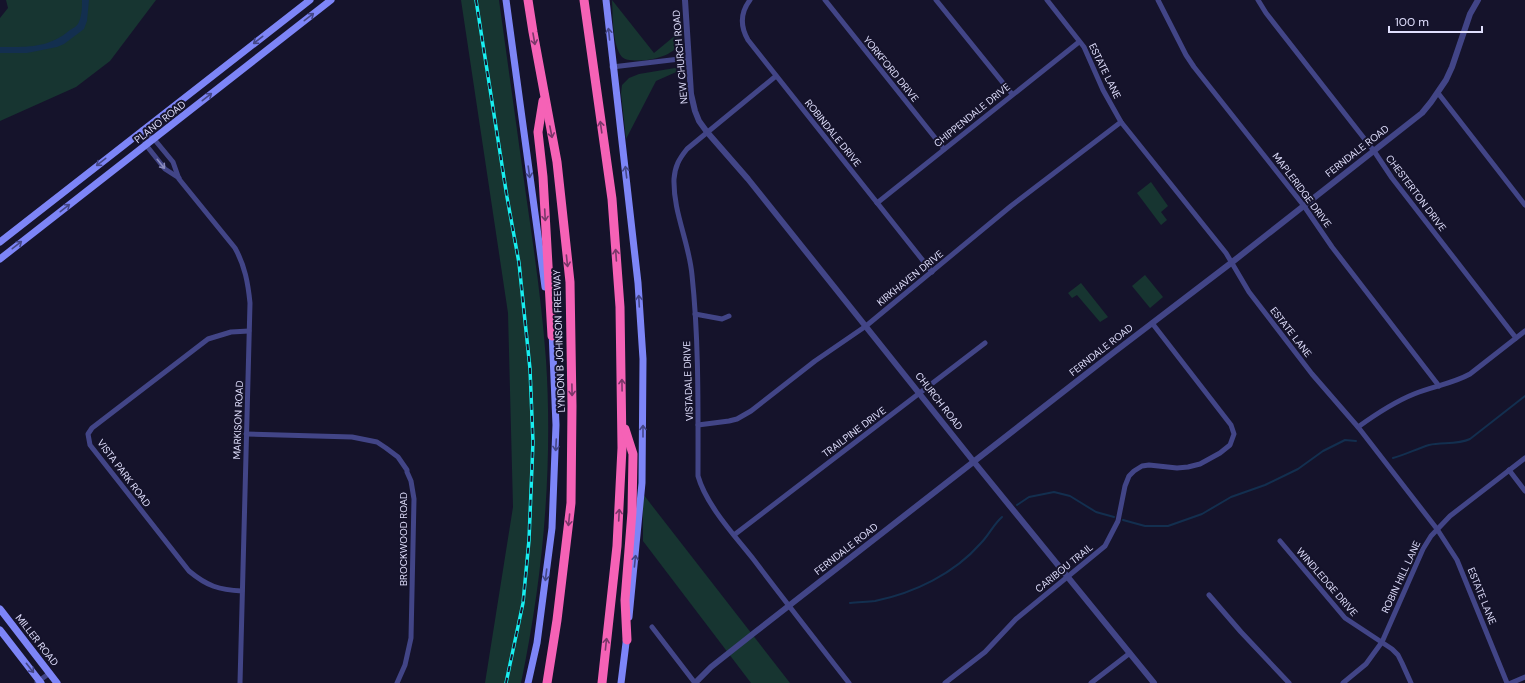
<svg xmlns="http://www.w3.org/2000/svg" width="1525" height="683" viewBox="0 0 1525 683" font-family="'DM Sans',sans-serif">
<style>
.green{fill:#173531}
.water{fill:#132f4f}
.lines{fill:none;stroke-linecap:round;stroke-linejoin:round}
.stream{stroke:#132f4f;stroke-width:2}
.minor{stroke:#424587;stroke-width:5}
.tertiary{stroke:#424587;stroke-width:6}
.secondary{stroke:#7d85f7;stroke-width:7}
.motorway{stroke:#f562b6;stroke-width:9}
.rail-casing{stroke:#18eef0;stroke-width:3.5}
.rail{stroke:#15132b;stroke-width:2;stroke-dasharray:6;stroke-linecap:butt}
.oneway{stroke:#444687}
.oneway2{stroke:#7a376a}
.oneway3{stroke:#898abc}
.labels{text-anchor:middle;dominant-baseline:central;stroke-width:4;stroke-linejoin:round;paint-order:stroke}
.street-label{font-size:10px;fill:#e0dffd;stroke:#15132b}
</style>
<rect width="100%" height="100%" fill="#15132b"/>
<!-- green -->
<g class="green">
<polygon points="6,0 156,0 110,61 76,87 0,121 0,18 8,8"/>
<path d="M 461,0 L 499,0 C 508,65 517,130 526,195 C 534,250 542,305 546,360 C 553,468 543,578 521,683 L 485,683 L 513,507 L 508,313 Z"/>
<path d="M 612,0 L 654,53 L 677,34 C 690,58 630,66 622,57 C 612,45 613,15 612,0 Z"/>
<polygon points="675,68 683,69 656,81 626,139 621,93 622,85 629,78 639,74"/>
<polygon points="1151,182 1168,206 1161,212 1167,220 1161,225 1137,193"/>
<polygon points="1145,275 1163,297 1150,308 1132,286"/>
<polygon points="1081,283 1108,317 1100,322 1077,295 1072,298 1068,293"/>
<polygon points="643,494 790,683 751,683 643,541"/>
</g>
<!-- water -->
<path class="water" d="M 82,0 L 89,0 L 87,21 L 84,29 L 64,44 L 57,47 L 27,53 L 0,53 L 0,47 L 2,47 C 28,47 49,48 70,30 C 74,28 78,25 79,22 C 82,15 82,7 82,0 Z"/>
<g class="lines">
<!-- stream -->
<g class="stream">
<path d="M 1393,458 C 1405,455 1416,449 1429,445 C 1442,442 1457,445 1470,439 L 1525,396"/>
<polyline points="1017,505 1029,497 1054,492 1070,496 1096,512 1114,517"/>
<polyline points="1123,520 1145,526 1168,526 1202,514 1231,497 1265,485 1298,469 1323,451 1345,440 1356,441"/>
<path d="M 850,603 C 858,602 867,602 875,601 C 914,593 954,574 981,543 C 989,535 993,525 1002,517"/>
</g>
<!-- minor -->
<g class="minor">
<path d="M 750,0 C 740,13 740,26 748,40 L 932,272"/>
<polyline points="825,0 944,149"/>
<polyline points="936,0 1012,94"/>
<polyline points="1047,0 1084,47 1103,90 1121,122 1226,253 1249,292 1312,374 1358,427 1437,529 1457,560 1507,683"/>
<polyline points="1158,0 1186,55 1194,67 1304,206 1332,247 1439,386"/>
<polyline points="1258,0 1266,13 1374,151 1392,178 1516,338"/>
<polyline points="612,67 688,58"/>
<path d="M 776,76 L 687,149 C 679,159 675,166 674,179 C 673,212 689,242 692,275 C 699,341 698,409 698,476 C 706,505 735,536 754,560 C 785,601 817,642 849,683"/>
<polyline points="1438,93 1525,205"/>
<path d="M 142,130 L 154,139 L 173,162 L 179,179 L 235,248 C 245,266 248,283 250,303 L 240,683"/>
<polyline points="142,130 146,145 165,169 179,178"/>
<polyline points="877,203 1079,42"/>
<polyline points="695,314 722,319 729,316"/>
<polyline points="698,425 729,421 737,419 751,411 815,361 866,326 1011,206 1121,122"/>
<path d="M 1358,427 C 1376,414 1394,402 1414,394 C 1433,386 1452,384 1470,374 L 1525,331"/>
<polyline points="246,434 352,437 377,442 386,448 398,457 407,470 407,472 411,481 414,499 411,638 405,665 397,683"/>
<polyline points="1509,470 1525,491"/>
<polyline points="734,535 985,343"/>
<polyline points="1280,541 1345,618 1392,649 1398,655 1402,663 1411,683"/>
<path d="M 242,591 C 219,590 207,586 189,571 L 90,445 L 88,434 L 92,428 L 208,339 L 231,332 L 249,331"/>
<polyline points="1209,595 1241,632 1289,683"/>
<polyline points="652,627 695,683"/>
<polyline points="37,682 50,673"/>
<polyline points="945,683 985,652 1016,619 1105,546 1118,521 1125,486 1129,476 1134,471 1142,466 1149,465 1177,468 1188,467 1200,464 1220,453 1230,445 1234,434 1231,425 1152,323"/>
<polyline points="1091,683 1130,653"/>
<polyline points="1343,683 1366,664 1382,642 1423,549 1431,536 1450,516 1525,458"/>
<polyline points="1511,683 1525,677"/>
</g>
<!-- tertiary -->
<g class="tertiary">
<polyline points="685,0 691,94 695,111 699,121 707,132 748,179 974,462 1154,683"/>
<polyline points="695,683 711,667 754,633 1113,353 1231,263 1422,113 1431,102 1446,80 1452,67 1470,14 1478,0"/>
</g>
<!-- secondary -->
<g class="secondary">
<polyline points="506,0 545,287"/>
<polyline points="606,0 638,283 643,359 642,483 629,617"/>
<polyline points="0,242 310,0"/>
<polyline points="0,259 331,0"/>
<polyline points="0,609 57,683"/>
<polyline points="0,630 41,683"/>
<polyline points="528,683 537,643 552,528 556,425 552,331"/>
<polyline points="621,683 627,635"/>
</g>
<!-- motorway -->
<g class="motorway">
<polyline points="528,0 533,32 557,162 570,282 572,406 571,503 557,620 547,683"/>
<polyline points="584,0 612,199 620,307 622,448 617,546 602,683"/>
<polyline points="543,101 538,132 543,177 552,336"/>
<polyline points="625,429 633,454 632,512 625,600 627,640"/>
</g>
<!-- rail casing -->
<g class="rail-casing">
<polyline id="rail" points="476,0 507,197 519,263 530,369 533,442 529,540 523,603 506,683"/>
</g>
<!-- rail -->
<use href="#rail" class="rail"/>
</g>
<!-- one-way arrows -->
<defs><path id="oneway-shaft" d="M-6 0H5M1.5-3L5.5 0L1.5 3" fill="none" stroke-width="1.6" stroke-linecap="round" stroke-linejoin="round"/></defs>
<g class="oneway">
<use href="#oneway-shaft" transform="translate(309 17) rotate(-38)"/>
<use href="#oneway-shaft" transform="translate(609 34) rotate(-96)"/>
<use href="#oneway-shaft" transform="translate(258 40) rotate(142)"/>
<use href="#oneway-shaft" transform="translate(207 97) rotate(-38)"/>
<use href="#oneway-shaft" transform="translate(101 162) rotate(142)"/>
<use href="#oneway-shaft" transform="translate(529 172) rotate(82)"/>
<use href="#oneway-shaft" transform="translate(626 172) rotate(-97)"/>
<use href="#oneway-shaft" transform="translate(65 208) rotate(-38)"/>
<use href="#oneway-shaft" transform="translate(17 245) rotate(-38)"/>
<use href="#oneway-shaft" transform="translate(639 301) rotate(-93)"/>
<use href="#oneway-shaft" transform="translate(643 431) rotate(-90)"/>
<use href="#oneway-shaft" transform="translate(556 445) rotate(93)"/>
<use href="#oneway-shaft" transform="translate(635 561) rotate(-84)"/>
<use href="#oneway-shaft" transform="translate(546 575) rotate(97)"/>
<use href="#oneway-shaft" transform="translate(30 668) rotate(52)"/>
</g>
<g class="oneway2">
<use href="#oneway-shaft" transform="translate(534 39) rotate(80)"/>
<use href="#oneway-shaft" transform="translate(601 127) rotate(-98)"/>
<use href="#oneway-shaft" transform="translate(551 132) rotate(79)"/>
<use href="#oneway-shaft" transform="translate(545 215) rotate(87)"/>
<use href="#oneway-shaft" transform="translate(616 255) rotate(-94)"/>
<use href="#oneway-shaft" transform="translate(567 261) rotate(84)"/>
<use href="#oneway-shaft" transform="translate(622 385) rotate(-91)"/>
<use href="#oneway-shaft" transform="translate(572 390) rotate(89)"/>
<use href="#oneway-shaft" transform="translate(619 515) rotate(-87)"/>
<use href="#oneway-shaft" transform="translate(569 520) rotate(96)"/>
<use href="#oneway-shaft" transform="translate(606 644) rotate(-84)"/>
</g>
<use class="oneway3" href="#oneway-shaft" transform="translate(161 164) rotate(51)"/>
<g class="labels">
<!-- street labels -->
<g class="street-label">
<text transform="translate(680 57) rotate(-95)">NEW CHURCH ROAD</text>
<text transform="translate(891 69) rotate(51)">YORKFORD DRIVE</text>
<text transform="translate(1105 71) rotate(64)">ESTATE LANE</text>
<text transform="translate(972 115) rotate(-39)">CHIPPENDALE DRIVE</text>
<text transform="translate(160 122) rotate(-38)">PLANO ROAD</text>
<text transform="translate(833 133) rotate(51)">ROBINDALE DRIVE</text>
<text transform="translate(1357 151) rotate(-38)">FERNDALE ROAD</text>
<text transform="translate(1302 190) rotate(53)">MAPLERIDGE DRIVE</text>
<text transform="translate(1416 193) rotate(53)">CHESTERTON DRIVE</text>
<text transform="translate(910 278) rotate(-39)">KIRKHAVEN DRIVE</text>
<text transform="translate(1291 332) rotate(52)">ESTATE LANE</text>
<text transform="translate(559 341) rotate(-92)">LYNDON B JOHNSON FREEWAY</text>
<text transform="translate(1101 350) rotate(-38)">FERNDALE ROAD</text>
<text transform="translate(688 381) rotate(-92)">VISTADALE DRIVE</text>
<text transform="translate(939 401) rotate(52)">CHURCH ROAD</text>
<text transform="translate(238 420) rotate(-88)">MARKISON ROAD</text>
<text transform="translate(854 432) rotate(-37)">TRAILPINE DRIVE</text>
<text transform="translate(124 473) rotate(53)">VISTA PARK ROAD</text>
<text transform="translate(403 539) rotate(-90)">BROCKWOOD ROAD</text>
<text transform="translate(846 549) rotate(-38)">FERNDALE ROAD</text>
<text transform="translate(1064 568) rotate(-39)">CARIBOU TRAIL</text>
<text transform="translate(1401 577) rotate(-65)">ROBIN HILL LANE</text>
<text transform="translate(1327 582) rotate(49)">WINDLEDGE DRIVE</text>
<text transform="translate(1482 596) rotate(68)">ESTATE LANE</text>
<text transform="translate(37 640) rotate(52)">MILLER ROAD</text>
</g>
</g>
<!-- scale -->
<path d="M1389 26v6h93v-6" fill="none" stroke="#e0dffd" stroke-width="2"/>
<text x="1395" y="26" font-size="12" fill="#e0dffd" stroke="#15132b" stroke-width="3" paint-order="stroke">100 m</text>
</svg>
